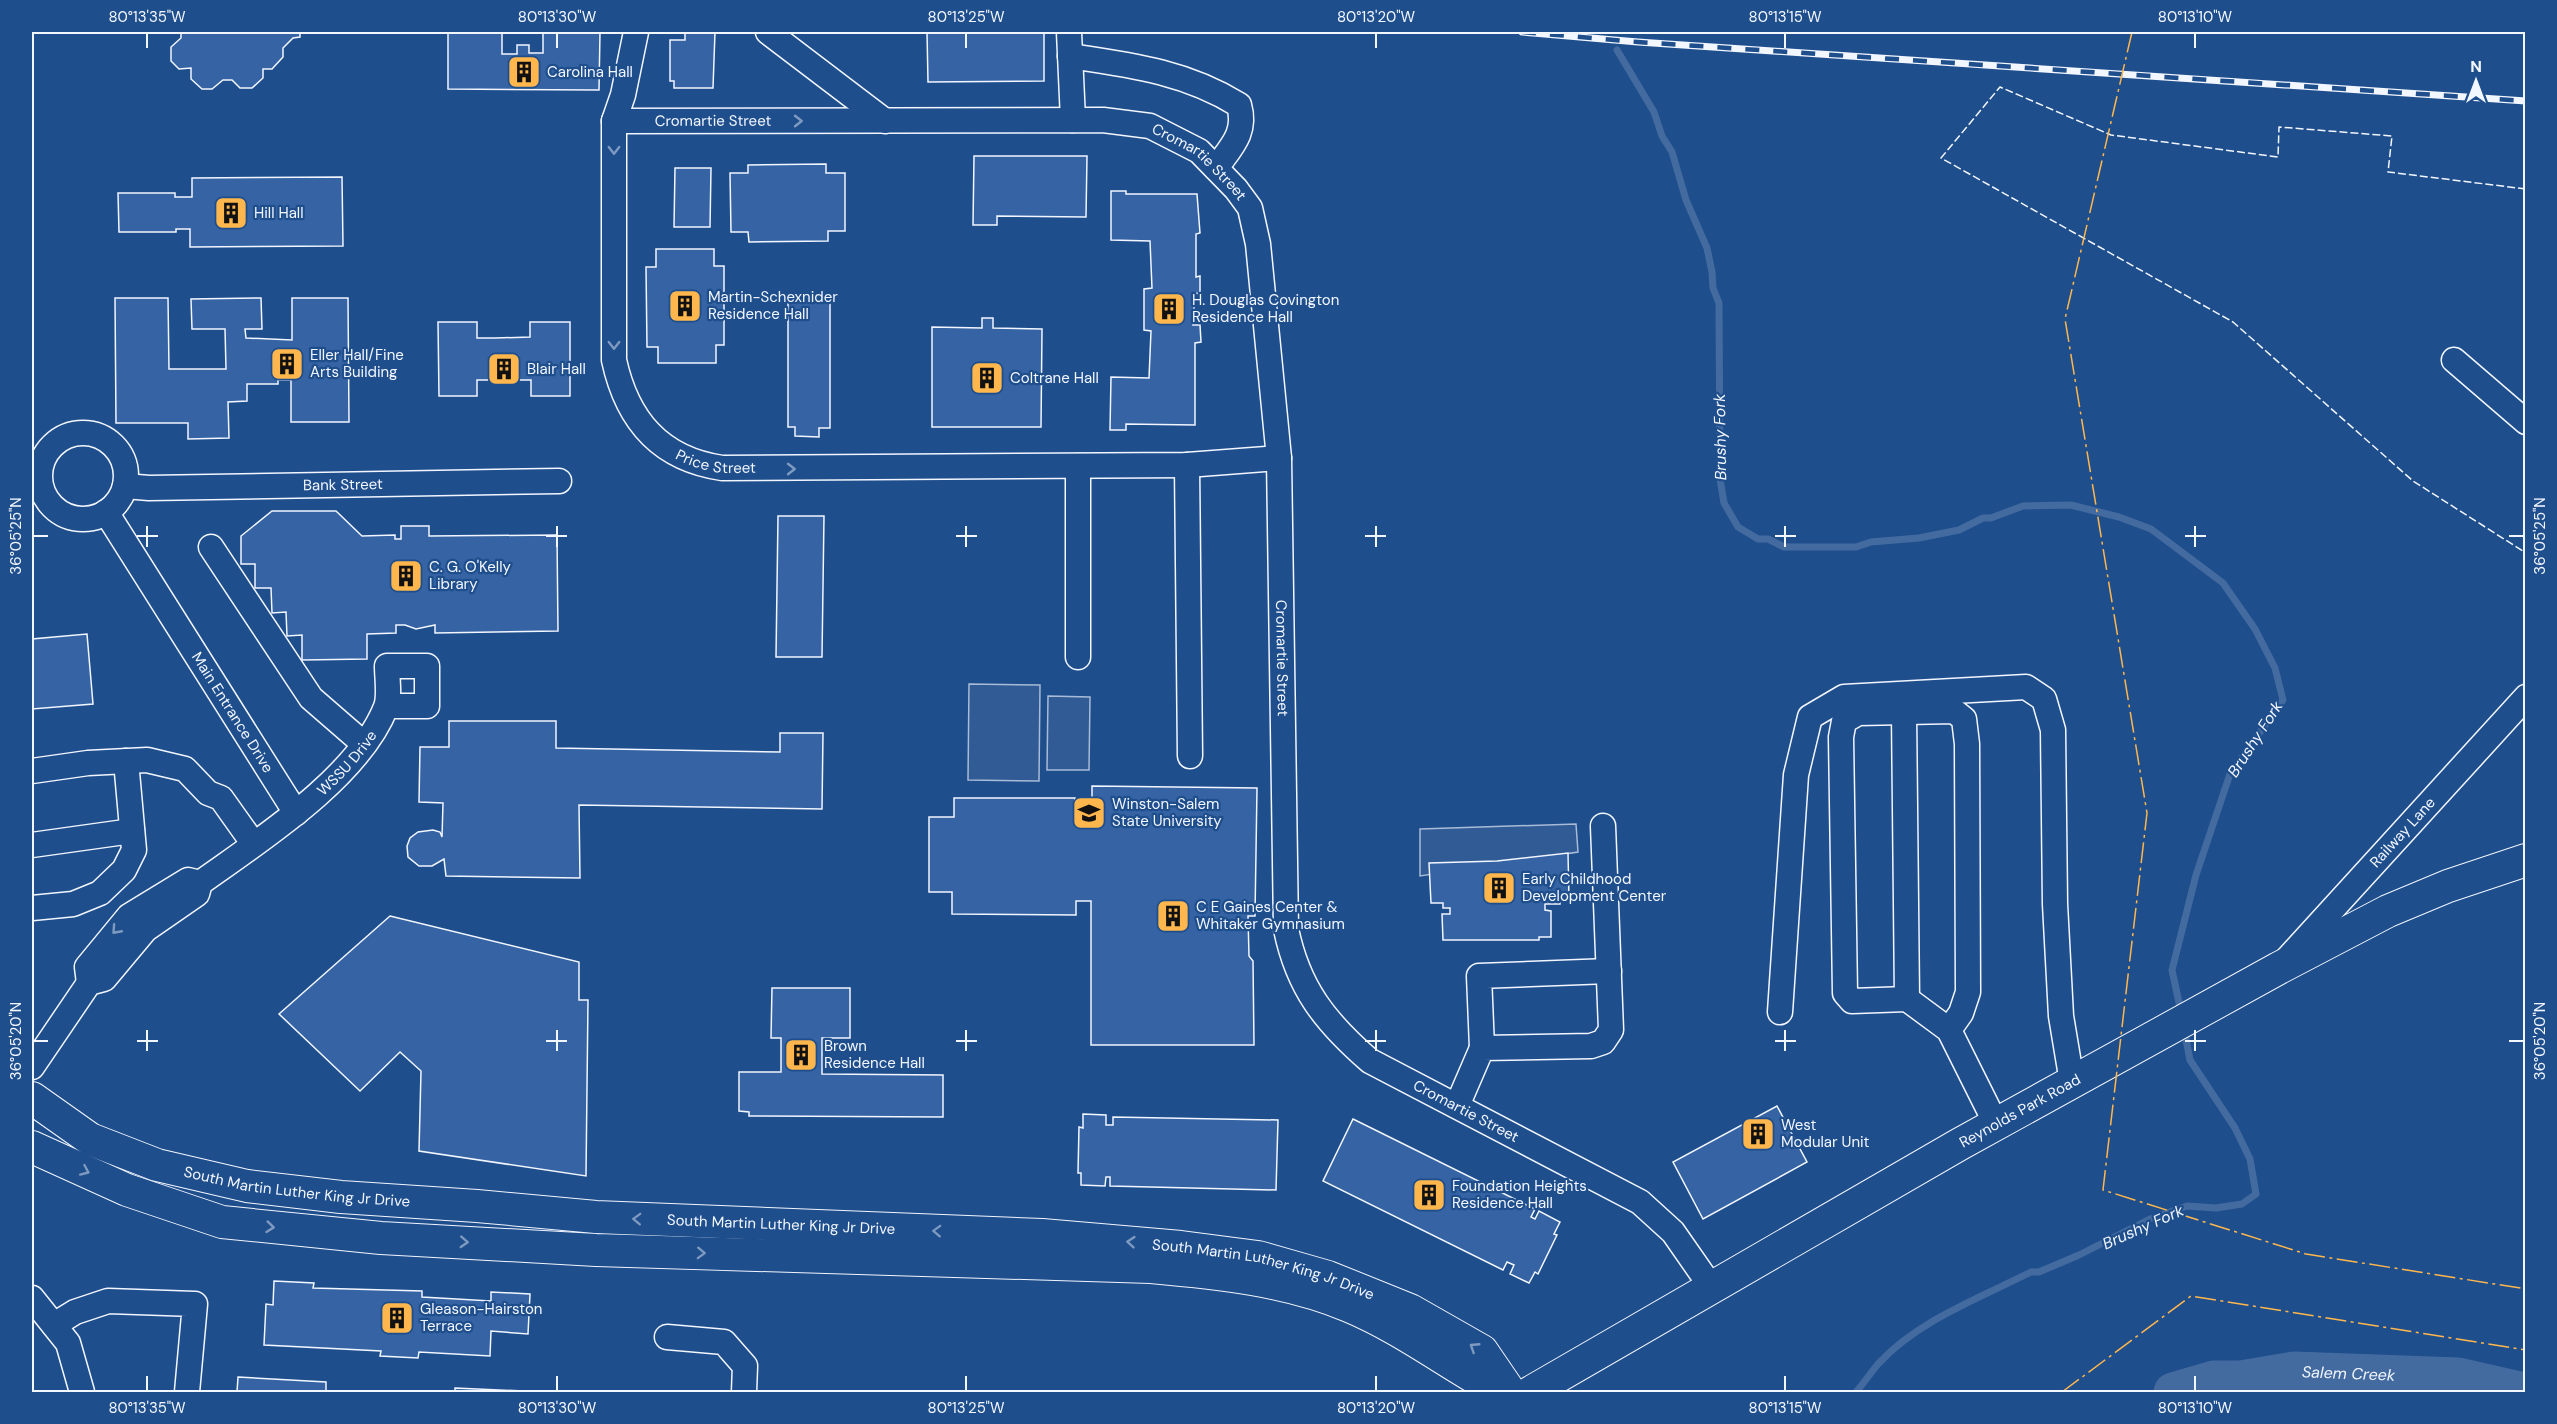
<svg xmlns="http://www.w3.org/2000/svg" width="2557" height="1424" viewBox="0 0 2557 1424" font-family="'DM Sans',sans-serif">
<style>
.green{fill:#305b95;stroke:#a8bbd7;stroke-width:1.5}
.lines{fill:none;stroke-linecap:round;stroke-linejoin:round}
.stream{stroke:#446ba0;stroke-width:7}
.river{stroke:#446ba0;stroke-width:39}
.building{fill:#3563a3;stroke:#f2f6ff;stroke-width:1.5}
.minor-casing{stroke:#f2f6ff;stroke-width:27}
.major-casing{stroke:#f2f6ff;stroke-width:34}
.minor{stroke:#1f4e8c;stroke-width:24}
.major{stroke:#1f4e8c;stroke-width:32}
.rail-casing{stroke:#f2f6ff;stroke-width:7}
.rail{stroke:#1f4e8c;stroke-width:4.5;stroke-dasharray:14;stroke-linecap:butt}
.fence{stroke:#f2f6ff;stroke-width:1.5;stroke-dasharray:8 3;stroke-linecap:butt}
.power{stroke:#ffb74d;stroke-width:1.5;stroke-dasharray:21 4.5 3 4.5;stroke-linecap:butt}
.oneway{stroke:#7e9ac0}
.ticks{fill:none;stroke:#f2f6ff;stroke-width:2}
.labels{text-anchor:middle;dominant-baseline:central;stroke-width:4.5;stroke-linejoin:round;paint-order:stroke}
.poi-label{font-size:15px;fill:#f2f6ff;stroke:#1f4e8c;text-anchor:start}
.street-label{font-size:15px;fill:#f2f6ff;stroke:#1f4e8c}
.water-label{font-size:16px;font-style:italic;fill:#f2f6ff;stroke:#1f4e8c}
.neatline{fill:none;stroke:#f2f6ff;stroke-width:2}
.ticks-label{font-size:15px;text-anchor:middle;fill:#f2f6ff}
</style>
<rect width="100%" height="100%" fill="#1f4e8c"/>
<!-- green -->
<g class="green">
<polygon points="969,684 1040,685 1039,781 968,780"/>
<polygon points="1048,696 1090,697 1089,770 1047,770"/>
<polygon points="1576,824 1578,852 1420,876 1420,829"/>
</g>
<g class="lines">
<!-- stream -->
<g class="stream">
<polyline points="1617,50 1654,112 1662,136 1672,152 1686,200 1707,248 1712,272 1713,288 1719,303 1720,479 1724,503 1738,527 1758,539 1768,539 1784,547 1856,547 1871,542 1919,538 1959,530 1983,518 1991,518 2023,506 2071,505 2119,517 2151,529 2223,583 2255,629 2275,668 2283,700 2230,774 2196,875 2172,970 2181,1012"/>
<polyline points="2294,1371 2330,1392"/>
<path d="M 1856,1392 C 1864,1383 1871,1372 1879,1363 C 1919,1320 1980,1298 2031,1272 L 2039,1272 L 2079,1255 L 2150,1219 L 2187,1206 L 2216,1208 L 2242,1204 L 2256,1194 L 2250,1159 L 2235,1128 L 2190,1060 L 2184,1029"/>
</g>
<!-- river -->
<path class="river" id="s1" d="M 2173,1392 L 2214,1380 L 2241,1380 L 2294,1371 L 2458,1377 L 2524,1392"/>
</g>
<!-- building -->
<g class="building">
<polygon points="181,32 300,32 300,37 293,38 283,48 283,57 272,69 263,69 263,78 252,88 240,88 232,80 223,80 212,89 202,89 191,79 191,68 179,69 171,61 171,47 181,38"/>
<polygon points="448,32 502,32 502,54 517,54 517,45 529,45 529,53 543,53 543,32 600,32 599,90 448,89"/>
<polygon points="685,32 715,32 713,88 674,88 674,81 670,81 670,40 685,40"/>
<polygon points="927,32 1044,32 1044,81 928,82"/>
<polygon points="974,156 1087,156 1086,217 997,216 997,225 973,225"/>
<polygon points="826,164 826,173 845,173 845,231 828,231 828,241 749,242 748,232 731,232 730,173 748,173 748,165"/>
<polygon points="675,168 711,168 710,227 674,227"/>
<polygon points="342,177 343,246 190,247 190,229 176,229 176,232 119,232 118,193 175,193 175,197 192,197 192,178"/>
<polygon points="1111,191 1126,191 1126,194 1197,194 1200,233 1196,234 1196,277 1200,276 1200,294 1195,293 1193,325 1200,325 1201,342 1195,343 1195,425 1126,424 1126,430 1110,430 1111,377 1149,378 1151,331 1144,330 1144,289 1152,288 1150,241 1111,240"/>
<polygon points="656,249 714,249 714,266 724,266 724,345 716,345 716,363 658,363 658,347 647,347 646,267 656,267"/>
<polygon points="115,298 168,298 169,369 226,369 225,329 192,329 191,299 261,298 262,329 245,329 246,338 292,340 292,298 348,298 349,422 291,422 291,380 278,380 278,384 247,384 247,401 228,402 229,438 188,439 188,423 116,423"/>
<polygon points="788,301 830,301 830,428 819,428 819,437 795,436 795,427 788,427"/>
<polygon points="982,318 993,318 993,328 1042,329 1041,427 932,427 932,327 982,328"/>
<polygon points="438,322 477,322 477,338 495,338 530,337 530,322 570,322 570,396 531,396 531,380 477,380 477,396 439,396"/>
<polygon points="272,511 336,511 362,536 395,535 395,539 401,539 401,526 429,526 429,536 557,535 558,631 435,633 435,625 416,629 405,625 396,625 396,633 367,634 367,659 302,660 302,635 287,636 286,612 272,613 271,588 255,588 255,564 241,564 241,536"/>
<polygon points="778,516 824,516 822,657 776,657"/>
<polygon points="87,634 93,704 32,709 32,639"/>
<polygon points="449,721 556,721 556,748 780,752 780,733 823,733 822,809 579,805 580,878 446,876 444,859 432,866 419,866 408,857 407,846 410,838 418,832 433,830 440,832 442,837 443,803 419,802 420,747 449,747"/>
<polygon points="1092,786 1257,788 1255,916 1248,916 1249,956 1253,961 1254,1045 1091,1045 1091,901 1076,901 1076,915 952,914 952,892 929,892 929,817 954,817 954,798 1075,798 1075,811 1092,811"/>
<polygon points="1568,853 1569,899 1560,899 1560,904 1545,904 1545,910 1551,911 1551,937 1539,937 1539,940 1443,940 1442,914 1450,914 1450,908 1443,908 1443,903 1431,903 1429,863 1497,861"/>
<polygon points="390,916 579,962 579,1000 588,1000 586,1176 419,1151 421,1071 400,1052 360,1091 279,1014"/>
<polygon points="772,988 850,988 850,1038 822,1038 822,1074 943,1075 943,1117 749,1116 749,1112 739,1111 739,1072 781,1072 781,1038 771,1038"/>
<polygon points="1777,1106 1807,1162 1703,1219 1673,1162"/>
<polygon points="1083,1114 1106,1115 1106,1125 1113,1125 1113,1117 1278,1120 1276,1190 1110,1186 1110,1177 1106,1177 1105,1186 1081,1185 1081,1173 1078,1173 1079,1127 1083,1128"/>
<polygon points="1353,1119 1535,1209 1531,1217 1535,1219 1539,1211 1560,1222 1554,1234 1557,1235 1538,1274 1535,1272 1529,1283 1510,1274 1514,1265 1507,1262 1503,1270 1323,1181"/>
<polygon points="274,1281 314,1283 313,1288 422,1291 422,1297 491,1301 491,1292 530,1294 528,1334 491,1331 490,1356 419,1352 418,1358 380,1356 381,1351 264,1345 266,1304 273,1305"/>
<polygon points="238,1377 326,1382 326,1392 237,1392"/>
<polygon points="455,1388 523,1391 523,1392 455,1392"/>
</g>
<g class="lines">
<!-- minor casing -->
<g class="minor-casing">
<g id="minor">
<path id="s2" d="M 636,32 L 623,95 L 614,121 L 614,360 C 627,420 660,459 722,468 L 1187,465 L 1279,458"/>
<polyline points="768,32 885,121"/>
<polyline points="1069,32 1073,120"/>
<path d="M 1070,56 C 1131,65 1186,72 1239,105 C 1247,133 1231,147 1216,168"/>
<path id="s3" d="M 614,121 L 1103,120 L 1150,126 L 1199,151 L 1236,189 L 1250,208 L 1258,244 L 1279,458 L 1286,929 C 1298,988 1325,1022 1370,1061 L 1640,1202 L 1673,1232 L 1712,1288"/>
<polyline points="2454,360 2526,422"/>
<circle cx="83" cy="476" r="43"/>
<polyline points="1187,465 1190,756"/>
<polyline points="1078,466 1078,657"/>
<path id="s4" d="M 125,486 L 149,488 L 559,481"/>
<path id="s5" d="M 106,512 L 296,813"/>
<polyline points="211,547 311,698 364,744"/>
<polyline points="1904,712 1907,999"/>
<polyline points="32,771 88,763 147,760 185,769 208,793 221,798 253,843"/>
<polyline points="32,845 132,831"/>
<polyline points="32,908 73,904 100,893 124,870 134,850 126,761"/>
<path id="s6" d="M 2288,958 L 2526,697"/>
<polyline points="89,983 87,967 129,916 188,880 200,883"/>
<polyline points="1780,1012 1796,775 1810,717 1844,697 2026,687 2044,699 2053,730 2055,904 2061,1016 2072,1082"/>
<polyline points="1949,1030 1907,999 1852,1001 1845,993 1841,737 1844,721 1858,713 1954,711 1964,719 1967,744 1968,992 1961,1013 1949,1030 1996,1124"/>
<polyline points="1482,1048 1479,976 1609,971"/>
<path id="s7" d="M 32,1067 L 89,983 L 104,979 L 145,930 L 197,894 L 200,883 C 260,840 358,778 386,707 C 390,696 387,678 387,666 L 427,666 L 427,706 L 387,706"/>
<polyline points="1457,1106 1482,1048 1591,1046 1603,1042 1611,1030 1603,826"/>
<polyline points="32,1298 68,1343 82,1392"/>
<polyline points="54,1325 75,1312 108,1301 195,1304 187,1392"/>
<polyline points="667,1337 724,1342 745,1366 744,1392"/>
</g>
</g>
<!-- major casing -->
<g class="major-casing">
<g id="major">
<path id="s8" d="M 32,1098 L 90,1139 L 157,1165 L 247,1186 L 341,1197 L 477,1206 L 596,1217 L 1042,1235 L 1181,1247 L 1258,1257 L 1328,1277 L 1410,1310 L 1482,1351 L 1510,1392"/>
<path d="M 32,1147 L 127,1190 L 222,1222 L 381,1238 L 596,1250 L 1151,1267 C 1218,1273 1287,1280 1349,1306 C 1402,1328 1450,1365 1500,1392"/>
<path id="s9" d="M 1531,1392 L 1960,1144 L 2279,968 L 2388,911 L 2448,886 L 2526,860"/>
</g>
</g>
<!-- minor -->
<use href="#minor" class="minor"/>
<!-- major -->
<use href="#major" class="major"/>
<!-- rail casing -->
<g class="rail-casing">
<polyline id="rail" points="1522,32 1638,42 2526,101"/>
</g>
<!-- rail -->
<use href="#rail" class="rail"/>
<!-- fence -->
<polyline class="fence" points="2526,189 2388,172 2392,136 2279,127 2278,157 2111,135 2000,87 1941,158 2233,322 2413,481 2526,553"/>
<!-- power -->
<g class="power">
<polyline points="2132,32 2065,319 2147,813 2103,1190 2306,1254 2526,1289"/>
<polyline points="2062,1392 2191,1296 2526,1350"/>
</g>
</g>
<!-- one-way arrows -->
<defs><path id="oneway-chevron" d="M-2-3.5L2.5 0L-2 3.5" fill="none" stroke-width="1.6" stroke-linecap="round" stroke-linejoin="round" transform="scale(1.5)"/></defs>
<g class="oneway">
<use href="#oneway-chevron" transform="translate(798 121)"/>
<use href="#oneway-chevron" transform="translate(614 150) rotate(90)"/>
<use href="#oneway-chevron" transform="translate(614 345) rotate(90)"/>
<use href="#oneway-chevron" transform="translate(791 469)"/>
<use href="#oneway-chevron" transform="translate(116 930) rotate(132)"/>
<use href="#oneway-chevron" transform="translate(85 1171) rotate(24)"/>
<use href="#oneway-chevron" transform="translate(637 1219) rotate(-178)"/>
<use href="#oneway-chevron" transform="translate(270 1227) rotate(6)"/>
<use href="#oneway-chevron" transform="translate(937 1231) rotate(-178)"/>
<use href="#oneway-chevron" transform="translate(464 1242) rotate(3)"/>
<use href="#oneway-chevron" transform="translate(1131 1242) rotate(-175)"/>
<use href="#oneway-chevron" transform="translate(701 1253) rotate(2)"/>
<use href="#oneway-chevron" transform="translate(1474 1347) rotate(-147)"/>
</g>
<!-- ticks -->
<path class="ticks" d="M 147,33 L 147,48M 557,33 L 557,48M 966,33 L 966,48M 1376,33 L 1376,48M 1785,33 L 1785,48M 2195,33 L 2195,48M 147,526 L 147,547M 557,526 L 557,547M 966,526 L 966,547M 1376,526 L 1376,547M 1785,526 L 1785,547M 2195,526 L 2195,547M 33,536 L 48,536M 137,536 L 158,536M 546,536 L 567,536M 956,536 L 977,536M 1365,536 L 1386,536M 1775,536 L 1796,536M 2185,536 L 2206,536M 2509,536 L 2524,536M 147,1030 L 147,1051M 557,1030 L 557,1051M 966,1030 L 966,1051M 1376,1030 L 1376,1051M 1785,1030 L 1785,1051M 2195,1030 L 2195,1051M 33,1041 L 48,1041M 137,1041 L 158,1041M 546,1041 L 567,1041M 956,1041 L 977,1041M 1365,1041 L 1386,1041M 1775,1041 L 1796,1041M 2185,1041 L 2206,1041M 2509,1041 L 2524,1041M 147,1376 L 147,1391M 557,1376 L 557,1391M 966,1376 L 966,1391M 1376,1376 L 1376,1391M 1785,1376 L 1785,1391M 2195,1376 L 2195,1391"/>
<!-- icons -->
<defs>
<g id="building-square" transform="scale(1.725)"><rect x="-9" y="-9" width="18" height="18" rx="4" fill="#ffb74d" stroke="#1f4e8c"/><path d="M-4-6H4V6H1V3H-1V6H-4ZM-2.5-4.3h1.7v1.8h-1.7ZM.8-4.3h1.7v1.8H.8ZM-2.5-1h1.7V.8h-1.7ZM.8-1h1.7V.8H.8Z" fill="#111"/></g>
<g id="university-square" transform="scale(1.725)"><rect x="-9" y="-9" width="18" height="18" rx="4" fill="#ffb74d" stroke="#1f4e8c"/><path d="M0-5L7-2L0 1L-7-2ZM-4 1L0 2.5L4 1V4Q0 6-4 4Z" fill="#111"/></g>
</defs>
<g fill-rule="evenodd">
<use href="#building-square" x="524" y="72"/>
<use href="#building-square" x="231" y="213"/>
<use href="#building-square" x="685" y="306"/>
<use href="#building-square" x="1169" y="309"/>
<use href="#building-square" x="287" y="364"/>
<use href="#building-square" x="504" y="369"/>
<use href="#building-square" x="987" y="378"/>
<use href="#building-square" x="406" y="576"/>
<use href="#university-square" x="1089" y="813"/>
<use href="#building-square" x="1499" y="888"/>
<use href="#building-square" x="1173" y="916"/>
<use href="#building-square" x="801" y="1055"/>
<use href="#building-square" x="1758" y="1134"/>
<use href="#building-square" x="1429" y="1195"/>
<use href="#building-square" x="397" y="1318"/>
</g>
<g class="labels">
<!-- poi labels -->
<g class="poi-label">
<text x="547" y="72">Carolina Hall</text>
<text x="254" y="213">Hill Hall</text>
<text x="708" y="297">Martin-Schexnider<tspan x="708" dy="17">Residence Hall</tspan></text>
<text x="1192" y="300">H. Douglas Covington<tspan x="1192" dy="17">Residence Hall</tspan></text>
<text x="310" y="355">Eller Hall/Fine<tspan x="310" dy="17">Arts Building</tspan></text>
<text x="527" y="369">Blair Hall</text>
<text x="1010" y="378">Coltrane Hall</text>
<text x="429" y="567">C. G. O'Kelly<tspan x="429" dy="17">Library</tspan></text>
<text x="1112" y="804">Winston-Salem<tspan x="1112" dy="17">State University</tspan></text>
<text x="1522" y="879">Early Childhood<tspan x="1522" dy="17">Development Center</tspan></text>
<text x="1196" y="907">C E Gaines Center &amp;<tspan x="1196" dy="17">Whitaker Gymnasium</tspan></text>
<text x="824" y="1046">Brown<tspan x="824" dy="17">Residence Hall</tspan></text>
<text x="1781" y="1125">West<tspan x="1781" dy="17">Modular Unit</tspan></text>
<text x="1452" y="1186">Foundation Heights<tspan x="1452" dy="17">Residence Hall</tspan></text>
<text x="420" y="1309">Gleason-Hairston<tspan x="420" dy="17">Terrace</tspan></text>
</g>
<!-- street labels -->
<g class="street-label">
<text stroke="none"><textPath href="#s3" startOffset="99">Cromartie Street</textPath></text>
<text stroke="none"><textPath href="#s3" startOffset="598">Cromartie Street</textPath></text>
<text stroke="none"><textPath href="#s2" startOffset="488">Price Street</textPath></text>
<text stroke="none"><textPath href="#s4" startOffset="218">Bank Street</textPath></text>
<text stroke="none"><textPath href="#s3" startOffset="1120">Cromartie Street</textPath></text>
<text stroke="none"><textPath href="#s5" startOffset="237">Main Entrance Drive</textPath></text>
<text stroke="none"><textPath href="#s7" startOffset="446">WSSU Drive</textPath></text>
<text stroke="none"><textPath href="#s6" startOffset="170">Railway Lane</textPath></text>
<text stroke="none"><textPath href="#s9" startOffset="564">Reynolds Park Road</textPath></text>
<text stroke="none"><textPath href="#s3" startOffset="1659">Cromartie Street</textPath></text>
<text stroke="none"><textPath href="#s8" startOffset="285">South Martin Luther King Jr Drive</textPath></text>
<text stroke="none"><textPath href="#s8" startOffset="771">South Martin Luther King Jr Drive</textPath></text>
<text stroke="none"><textPath href="#s8" startOffset="1257">South Martin Luther King Jr Drive</textPath></text>
</g>
<!-- water labels -->
<g class="water-label">
<text transform="translate(1720 437) rotate(-91)">Brushy Fork</text>
<text transform="translate(2255 739) rotate(-57)">Brushy Fork</text>
<text transform="translate(2143 1227) rotate(-24)">Brushy Fork</text>
<text stroke="none"><textPath href="#s1" startOffset="178">Salem Creek</textPath></text>
</g>
</g>
<!-- border -->
<rect width="2557" height="1424" fill="none" stroke="#1f4e8c" stroke-width="66"/>
<!-- north arrow -->
<g transform="translate(2476 81)" stroke="#1f4e8c" stroke-width="4.5" paint-order="stroke">
<path d="M0-4.5L10 22L0 15L-10 22Z" fill="#f2f6ff"/>
<text y="-9" font-size="16" font-weight="bold" text-anchor="middle" fill="#f2f6ff">N</text>
</g>
<rect x="33" y="33" width="2491" height="1358" class="neatline"/>
<g class="ticks-label">
<text x="147" y="22">80°13'35"W</text>
<text x="557" y="22">80°13'30"W</text>
<text x="966" y="22">80°13'25"W</text>
<text x="1376" y="22">80°13'20"W</text>
<text x="1785" y="22">80°13'15"W</text>
<text x="2195" y="22">80°13'10"W</text>
<text transform="translate(16 536) rotate(-90)" y="5">36°05'25"N</text>
<text transform="translate(2540 536) rotate(-90)" y="5">36°05'25"N</text>
<text transform="translate(16 1041) rotate(-90)" y="5">36°05'20"N</text>
<text transform="translate(2540 1041) rotate(-90)" y="5">36°05'20"N</text>
<text x="147" y="1413">80°13'35"W</text>
<text x="557" y="1413">80°13'30"W</text>
<text x="966" y="1413">80°13'25"W</text>
<text x="1376" y="1413">80°13'20"W</text>
<text x="1785" y="1413">80°13'15"W</text>
<text x="2195" y="1413">80°13'10"W</text>
</g>
</svg>
